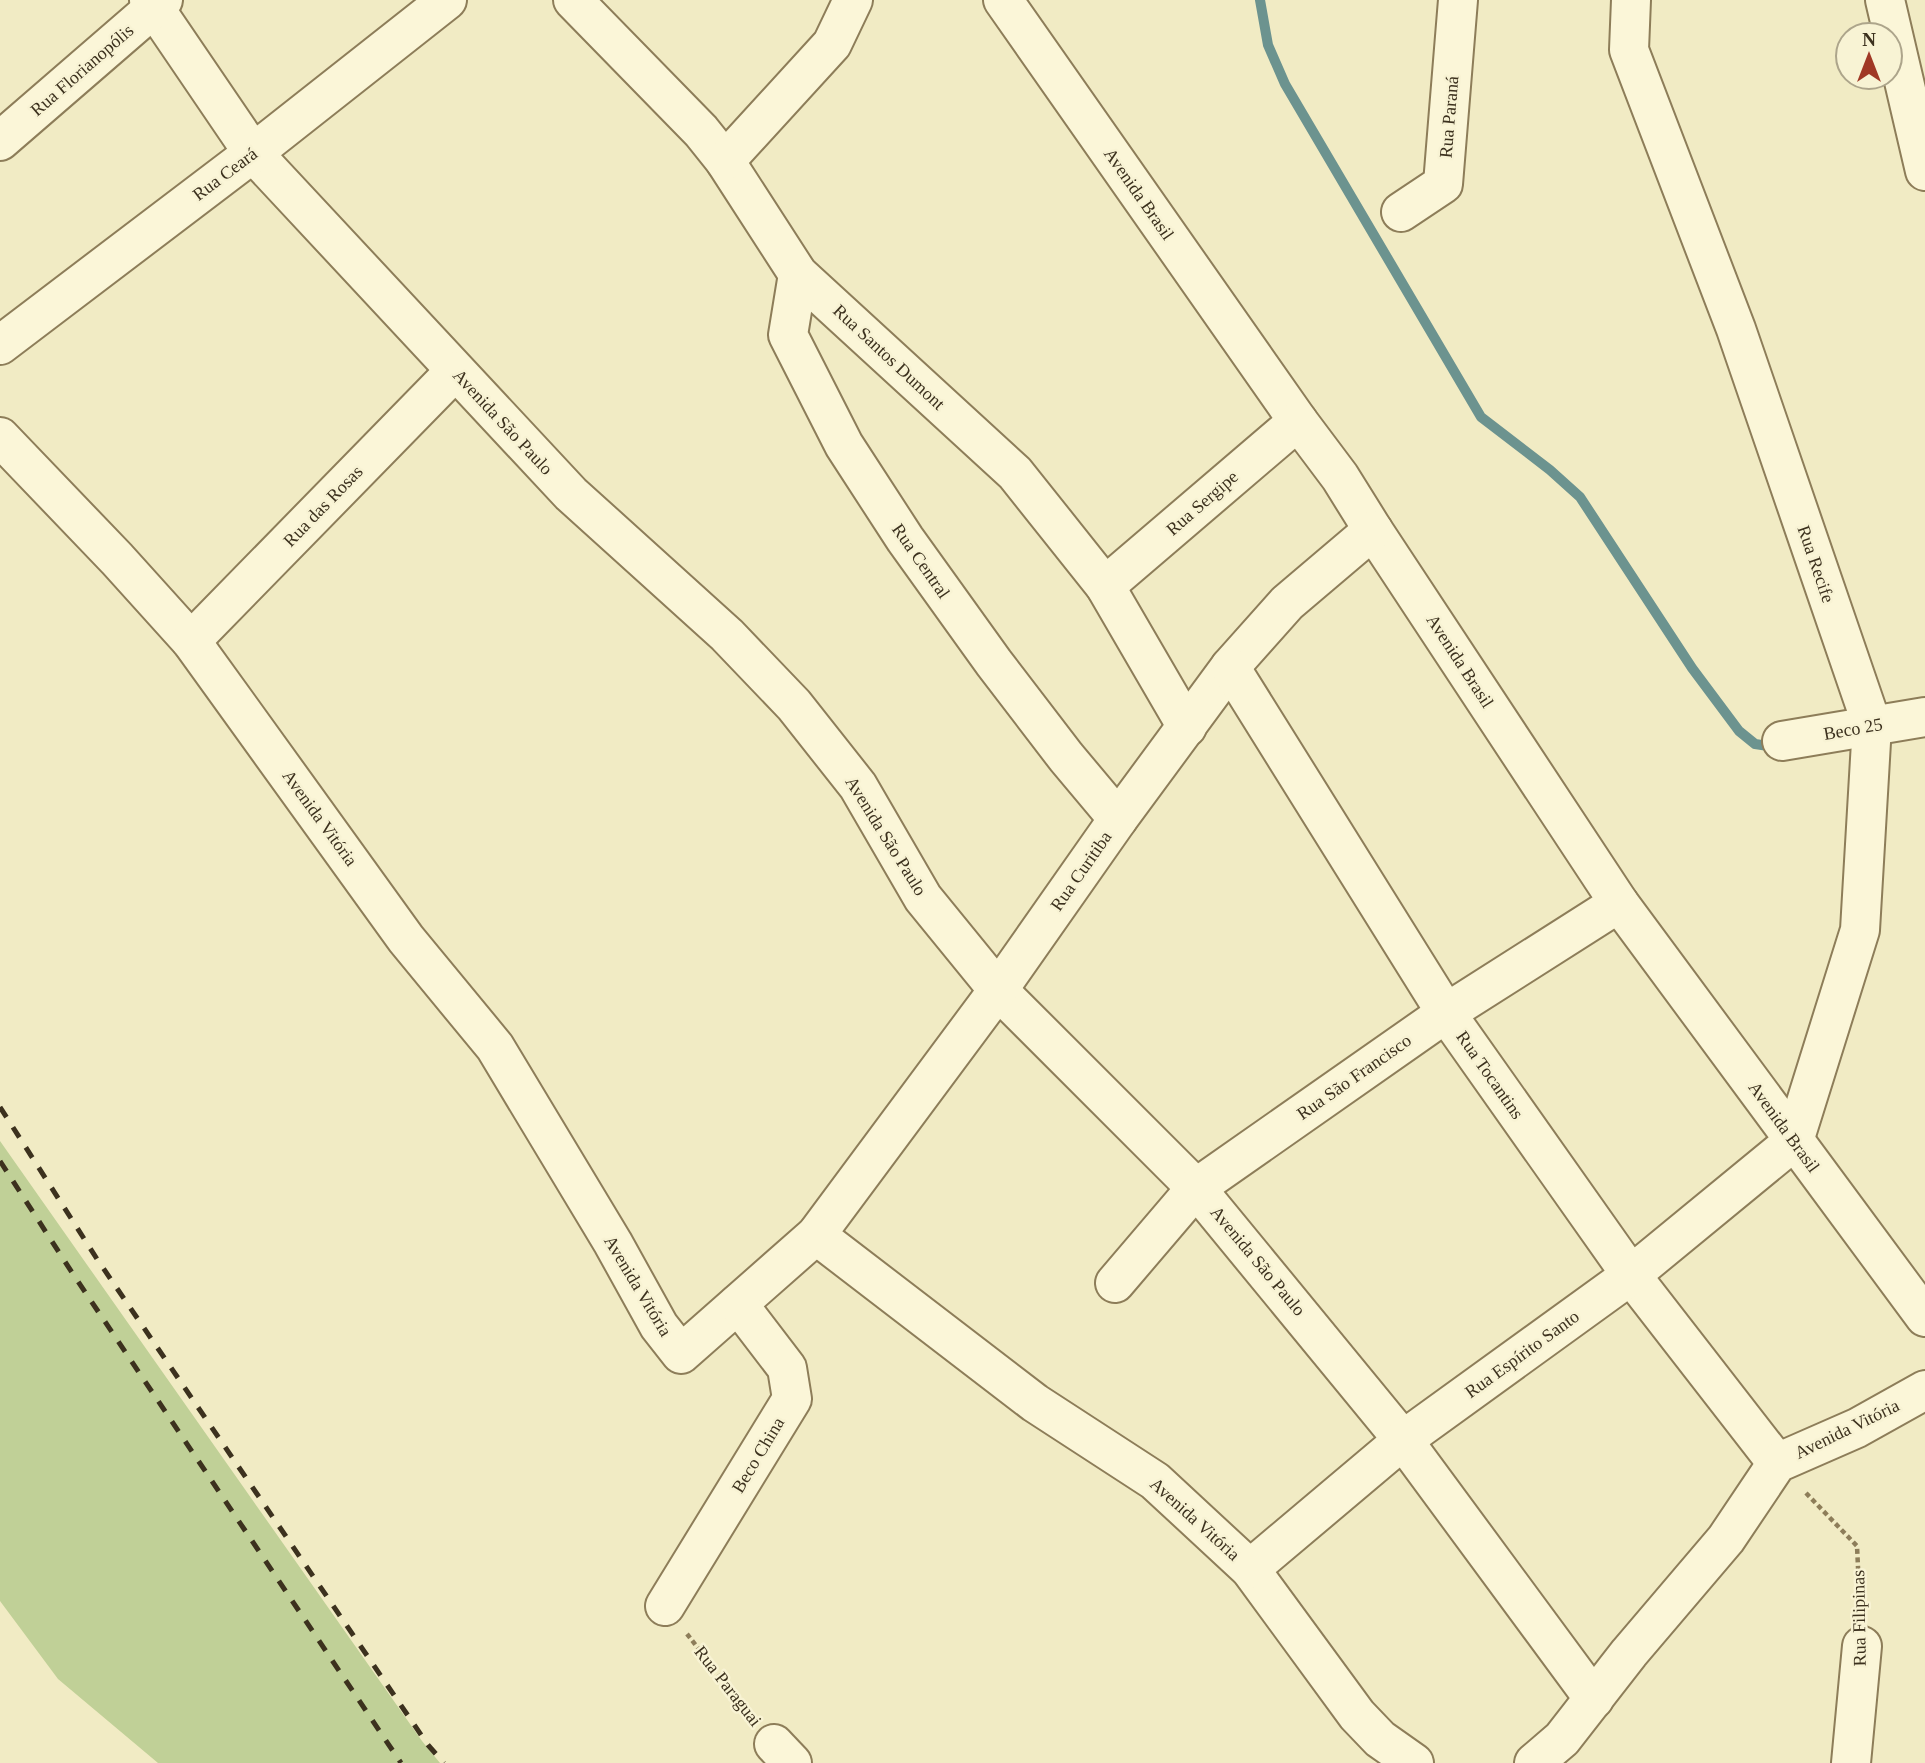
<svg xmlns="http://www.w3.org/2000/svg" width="1925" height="1763" viewBox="0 0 1925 1763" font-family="Georgia,serif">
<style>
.green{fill:#c0d097}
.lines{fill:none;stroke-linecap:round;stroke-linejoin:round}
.stream{stroke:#6c938f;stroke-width:10}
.minor-casing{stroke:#8d7d59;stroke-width:42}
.path{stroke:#8d7d59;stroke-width:4.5;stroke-dasharray:5 3.5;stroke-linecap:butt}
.minor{stroke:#fbf6d8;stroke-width:38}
.rail{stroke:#3c311e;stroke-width:5;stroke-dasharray:12 12;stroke-linecap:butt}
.labels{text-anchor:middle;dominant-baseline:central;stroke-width:5;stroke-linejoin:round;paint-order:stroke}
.street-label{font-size:18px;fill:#3c311e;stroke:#f8f3d4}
</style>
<rect width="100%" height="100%" fill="#f1ebc4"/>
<!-- green -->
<polygon class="green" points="0,1141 422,1741 440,1763 158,1763 58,1679 0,1601"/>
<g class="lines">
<!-- stream -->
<polyline class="stream" points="1260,0 1268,45 1285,84 1481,417 1550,470 1580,497 1692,668 1739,731 1755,744 1775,747"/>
<!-- minor casing -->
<g class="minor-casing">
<g id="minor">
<polyline points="149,0 253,153 571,494 727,635 794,705 858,786 923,898 998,990 1196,1188 1403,1440 1594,1699"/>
<polyline points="573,0 701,131 725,161 798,274 1015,473 1105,586 1187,727"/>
<polyline points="1003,0 1298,421 1340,477 1373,530 1619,903 1925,1317"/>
<polyline points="1885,0 1925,171"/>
<polyline points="0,141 163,0"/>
<polyline points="725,161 832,44 853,0"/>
<polyline points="1401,212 1443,184 1458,0"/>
<polyline points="798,274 788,335 844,445 905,539 994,663 1066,757 1118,819"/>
<polyline points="0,345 253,153 447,0"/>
<polyline points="0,437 117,559 191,641 406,939 495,1047 613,1243 659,1326 681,1354 816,1235 998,990 1118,819 1230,667 1287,603 1373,530"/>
<polyline points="1105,586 1298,421"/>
<polyline points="191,641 455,371"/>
<polyline points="1230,667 1446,1013 1631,1275 1777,1463"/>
<polyline points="1782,741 1925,717"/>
<polyline points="816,1235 1035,1403 1155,1481 1250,1569 1357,1715 1380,1739 1414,1763"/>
<polyline points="1115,1283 1196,1188 1446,1013 1619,903"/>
<polyline points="1250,1569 1403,1440 1631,1275 1794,1141 1860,930 1872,725 1736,329 1629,50 1631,0"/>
<polyline points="665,1606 792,1399 787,1368 738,1304"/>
<polyline points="774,1744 792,1763"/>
<polyline points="1534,1763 1562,1739 1629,1653 1726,1539 1777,1463 1857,1428 1925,1390"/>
<polyline points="1851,1763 1862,1646"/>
</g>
</g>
<!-- path -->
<g class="path">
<polyline points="1806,1493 1857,1546 1860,1610"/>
<polyline points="687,1634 751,1716"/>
</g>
<!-- minor -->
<use href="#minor" class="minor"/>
<!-- rail -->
<g class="rail">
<polyline points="0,1107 97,1259 428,1745 444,1763"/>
<polyline points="0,1161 73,1274 401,1763"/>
</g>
</g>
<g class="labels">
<!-- street labels -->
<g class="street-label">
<text transform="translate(82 70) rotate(-41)">Rua Florianopólis</text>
<text transform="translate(1449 117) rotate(-85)">Rua Paraná</text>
<text transform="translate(225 174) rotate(-37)">Rua Ceará</text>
<text transform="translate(1139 194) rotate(55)">Avenida Brasil</text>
<text transform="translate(889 357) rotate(43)">Rua Santos Dumont</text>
<text transform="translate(503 422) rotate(47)">Avenida São Paulo</text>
<text transform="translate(1202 503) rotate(-41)">Rua Sergipe</text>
<text transform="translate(323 506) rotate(-46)">Rua das Rosas</text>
<text transform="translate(921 561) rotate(55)">Rua Central</text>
<text transform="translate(1816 564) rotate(71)">Rua Recife</text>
<text transform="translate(1460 661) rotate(57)">Avenida Brasil</text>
<text transform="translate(1853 729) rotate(-10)">Beco 25</text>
<text transform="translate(320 818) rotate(54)">Avenida Vitória</text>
<text transform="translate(886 836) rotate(58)">Avenida São Paulo</text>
<text transform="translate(1081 871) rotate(-55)">Rua Curitiba</text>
<text transform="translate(1490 1075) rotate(55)">Rua Tocantins</text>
<text transform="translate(1354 1077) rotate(-35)">Rua São Francisco</text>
<text transform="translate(1784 1127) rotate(54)">Avenida Brasil</text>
<text transform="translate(1258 1261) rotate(50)">Avenida São Paulo</text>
<text transform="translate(638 1286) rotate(59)">Avenida Vitória</text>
<text transform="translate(1522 1354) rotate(-36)">Rua Espírito Santo</text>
<text transform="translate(1847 1429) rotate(-26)">Avenida Vitória</text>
<text transform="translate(758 1455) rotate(-59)">Beco China</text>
<text transform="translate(1195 1519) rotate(42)">Avenida Vitória</text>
<text transform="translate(1859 1618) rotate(-91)">Rua Filipinas</text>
<text transform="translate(728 1686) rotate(52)">Rua Paraguai</text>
</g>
</g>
<!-- north arrow -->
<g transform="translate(1869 56)"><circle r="33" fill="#f8f3d4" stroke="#ada58b" stroke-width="2"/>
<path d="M0-5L12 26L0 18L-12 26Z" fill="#a03825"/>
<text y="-10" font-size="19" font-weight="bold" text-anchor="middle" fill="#3c311e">N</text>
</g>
</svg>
